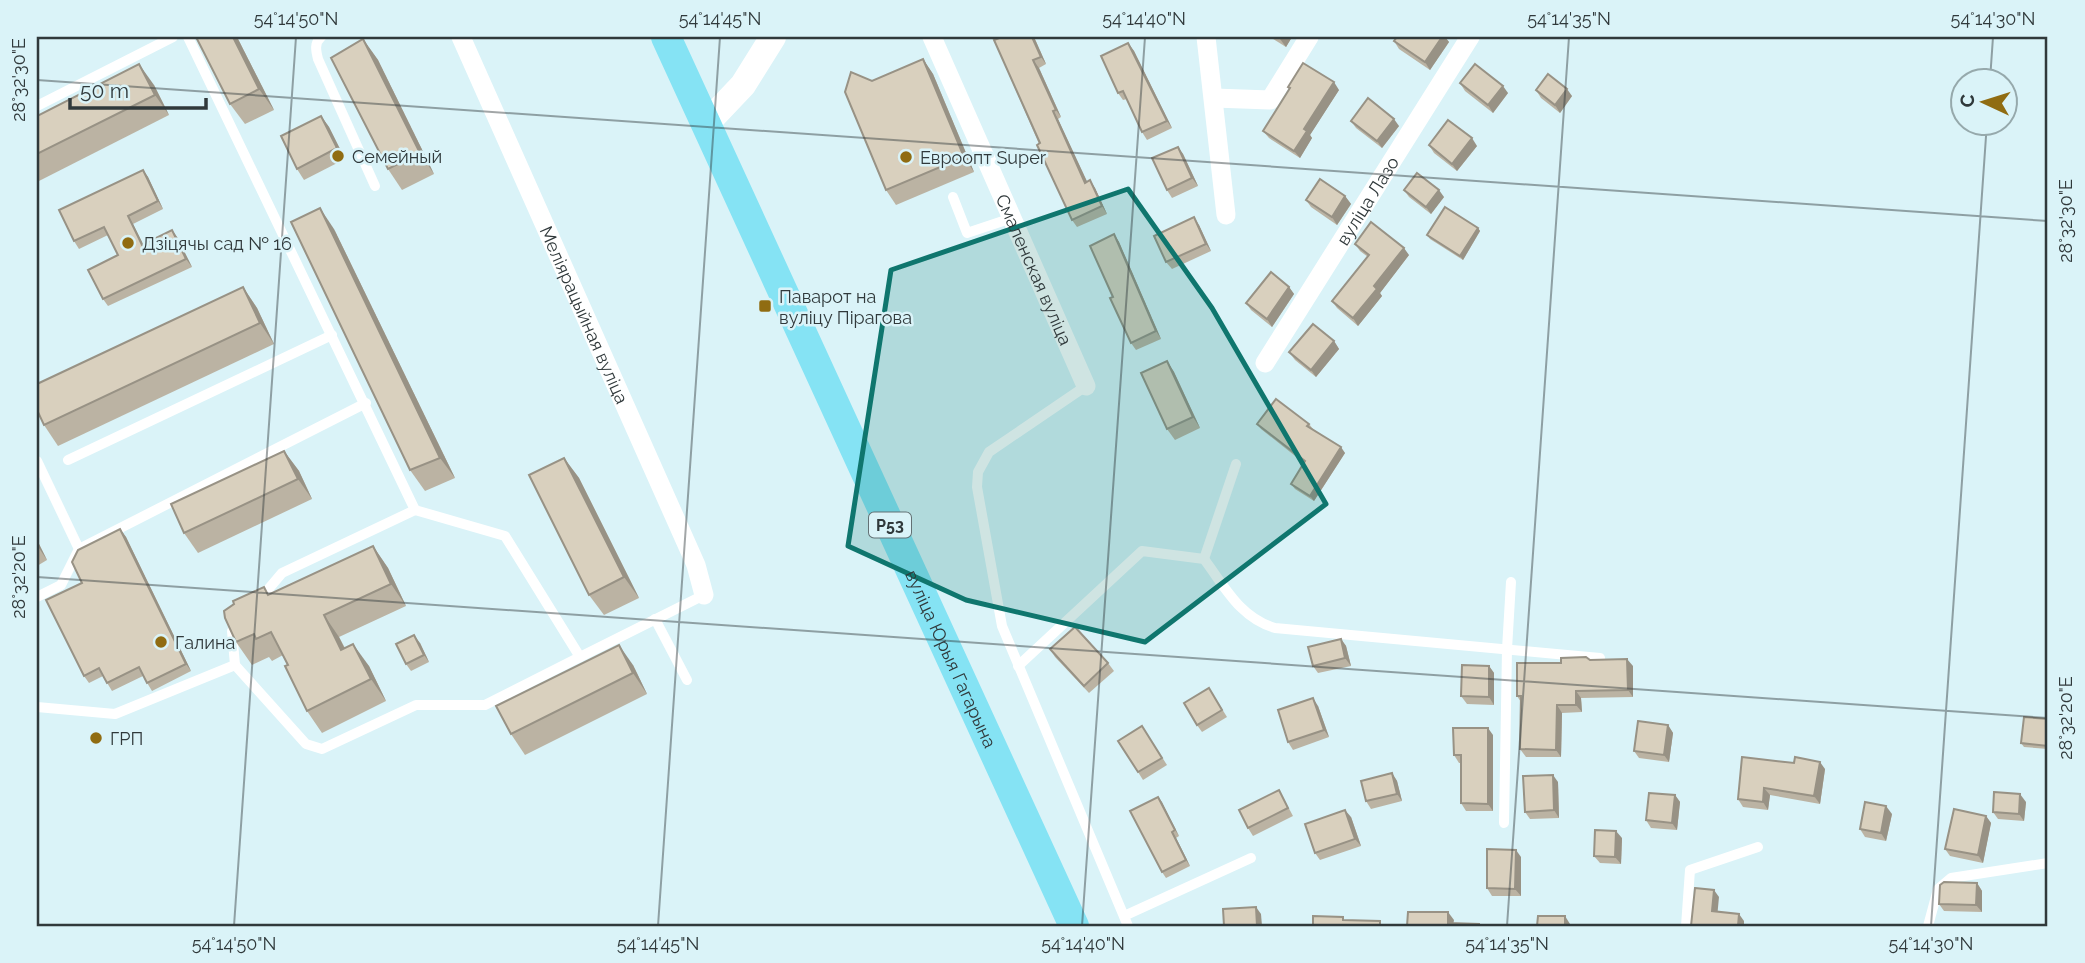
<svg xmlns="http://www.w3.org/2000/svg" width="2085" height="963" viewBox="0 0 2085 963" font-family="Raleway,sans-serif">
<style>
.lines{fill:none;stroke-linecap:round;stroke-linejoin:round}
.service{stroke:#fff;stroke-width:10}
.minor{stroke:#fff;stroke-width:19}
.secondary{stroke:#fff;stroke-width:26}
.primary{stroke:#85e3f4;stroke-width:30}
.wall{fill:#bbb3a3}
.shaded-wall{fill:#989285}
.building{fill:#d9d0be;stroke:#989285;stroke-width:2}
.marked{fill:#0f766e;fill-opacity:0.2;stroke:#0f766e;stroke-width:5;stroke-linejoin:round}
.ticks{fill:none;stroke:#30393b;stroke-width:2;stroke-opacity:0.45}
.poi-dot{fill:#906c12;stroke:#daf3f8;stroke-width:2.5}
.labels{text-anchor:middle;dominant-baseline:central;stroke-width:5;stroke-linejoin:round;paint-order:stroke}
.shield{fill:#daf3f8;stroke:#637174;stroke-width:2}
.shield-label{font-size:16px;font-weight:bold;fill:#30393b}
.poi-label{font-size:18px;fill:#30393b;stroke:#daf3f8;text-anchor:start}
.street-label{font-size:18px;fill:#30393b;stroke:#daf3f8}
.neatline{fill:none;stroke:#30393b;stroke-width:2.5}
.ticks-label{font-size:18px;text-anchor:middle;fill:#30393b}
</style>
<rect width="100%" height="100%" fill="#daf3f8"/>
<g class="lines">
<!-- service -->
<g class="service">
<polyline points="188,37 415,510"/>
<path d="M 321,37 C 314,43 316,51 318,59 L 375,186"/>
<polyline points="37,106 173,37"/>
<polyline points="953,197 967,233 1012,218"/>
<polyline points="1086,386 989,452 978,472 977,487 1002,626 1128,926"/>
<polyline points="68,460 332,335"/>
<polyline points="37,461 79,549 61,585 37,597"/>
<polyline points="79,549 366,403"/>
<polyline points="1204,559 1236,464"/>
<polyline points="260,599 282,573 415,510 505,536 580,657 704,595"/>
<polyline points="655,619 687,680"/>
<polyline points="235,665 306,744 322,749 416,705 485,705 580,657"/>
<path d="M 1018,666 L 1142,551 L 1204,559 C 1225,587 1240,618 1275,628 L 1600,658"/>
<polyline points="37,707 115,714 235,665 232,631 239,624"/>
<polyline points="1504,823 1507,649 1511,582"/>
<polyline points="1124,916 1251,858"/>
<polyline points="1686,926 1690,870 1758,847"/>
<polyline points="1928,926 1938,889 1951,878 2048,863"/>
</g>
<!-- minor -->
<g class="minor">
<path id="s1" d="M 461,37 L 696,565 L 704,595"/>
<path id="s2" d="M 932,37 L 1086,386"/>
<polyline points="1206,37 1226,215"/>
<polyline points="1214,98 1270,100 1309,37"/>
<path id="s3" d="M 1265,363 L 1470,37"/>
</g>
<!-- secondary -->
<polyline class="secondary" points="706,124 743,85 773,37"/>
<!-- primary -->
<path class="primary" id="s4" d="M 666,37 L 1074,926"/>
</g>
<!-- wall -->
<g class="wall">
<polygon points="237,37 274,110 245,124 230,104"/>
<polygon points="1034,37 1046,64 1039,68 1061,117 1058,119 1087,182 1095,188 1107,214 1077,227 1072,220 994,40"/>
<polygon points="1270,37 1292,37 1286,47"/>
<polygon points="1397,37 1445,37 1449,42 1430,70 1399,49 1394,41"/>
<polygon points="363,39 378,60 434,174 402,190 388,169"/>
<polygon points="1128,43 1134,51 1172,128 1147,140 1142,132 1127,99 1123,100 1118,93"/>
<polygon points="923,59 933,74 974,172 896,205 886,190 872,81"/>
<polygon points="1460,83 1508,93 1493,113 1465,91"/>
<polygon points="154,85 169,115 37,182 37,116"/>
<polygon points="1288,87 1339,90 1310,135 1312,138 1300,158 1269,138 1263,131 1289,89"/>
<polygon points="1536,90 1572,96 1560,113 1541,98"/>
<polygon points="321,116 329,127 345,159 304,180 297,169"/>
<polygon points="1351,121 1399,126 1382,148 1356,128"/>
<polygon points="1429,145 1477,146 1457,171 1434,153"/>
<polygon points="1178,147 1183,154 1198,186 1172,198 1167,190"/>
<polygon points="143,170 148,177 163,209 133,224 143,244 172,230 177,237 192,267 108,306 103,299 118,255 108,235 79,249 74,241"/>
<polygon points="1404,190 1444,197 1431,214 1409,197"/>
<polygon points="1345,196 1351,204 1337,225 1311,207 1306,200"/>
<polygon points="1199,225 1211,251 1172,269 1166,262"/>
<polygon points="1478,228 1480,231 1463,260 1430,239 1427,235"/>
<polygon points="334,229 455,478 425,491 410,470"/>
<polygon points="1114,234 1119,242 1161,339 1136,350 1131,343 1113,297"/>
<polygon points="1355,244 1409,255 1380,293 1382,296 1358,326 1337,308 1332,301 1368,257 1360,251"/>
<polygon points="243,287 257,308 274,344 58,446 44,425"/>
<polygon points="1289,287 1294,294 1272,327 1251,310 1246,303"/>
<polygon points="1334,341 1339,349 1316,377 1295,360 1289,352"/>
<polygon points="1167,361 1174,372 1200,428 1175,440 1167,429"/>
<polygon points="1257,424 1309,424 1313,429 1345,453 1314,501 1295,489 1291,484 1304,463 1261,429"/>
<polygon points="284,451 299,471 312,499 198,553 184,533"/>
<polygon points="564,458 579,478 639,598 604,615 589,595"/>
<polygon points="120,529 126,537 191,671 152,691 143,676 112,691 103,676 89,683 84,676 82,583"/>
<polygon points="37,540 47,560 37,566"/>
<polygon points="373,546 388,568 406,606 339,637 345,648 369,666 386,701 322,733 307,711 283,655 272,661 269,657 252,665 236,642 269,595"/>
<polygon points="1341,639 1346,646 1351,666 1318,673 1313,666"/>
<polygon points="420,643 429,662 411,671 406,664"/>
<polygon points="1050,649 1108,663 1114,671 1089,693 1055,657"/>
<polygon points="1590,660 1633,666 1633,697 1581,698 1582,712 1562,713 1561,757 1526,757 1520,749 1521,702 1517,696 1561,663"/>
<polygon points="633,665 647,694 525,755 511,734"/>
<polygon points="1489,666 1494,673 1494,705 1467,704 1461,696"/>
<polygon points="1209,688 1227,717 1202,732 1197,725"/>
<polygon points="1318,706 1329,737 1293,750 1288,742"/>
<polygon points="2048,719 2048,749 2024,747 2021,743"/>
<polygon points="1668,725 1673,733 1669,762 1639,758 1634,751"/>
<polygon points="1142,726 1167,765 1143,780 1138,772"/>
<polygon points="1493,735 1493,811 1466,811 1461,803 1461,763 1459,763 1454,755"/>
<polygon points="1742,757 1825,769 1820,804 1770,795 1768,810 1743,807 1738,799"/>
<polygon points="1392,773 1397,781 1402,801 1371,809 1366,801"/>
<polygon points="1558,782 1559,818 1530,819 1525,812"/>
<polygon points="1279,790 1293,816 1253,836 1248,828"/>
<polygon points="1675,795 1680,802 1677,830 1651,828 1646,820"/>
<polygon points="1158,797 1179,836 1176,838 1190,866 1166,878 1162,872"/>
<polygon points="2026,802 2024,821 1998,819 1993,812"/>
<polygon points="1892,814 1886,841 1865,837 1860,829"/>
<polygon points="1986,816 1991,823 1983,863 1950,856 1945,849"/>
<polygon points="1351,817 1361,846 1320,860 1315,853"/>
<polygon points="1622,838 1621,864 1600,863 1594,856"/>
<polygon points="1521,857 1521,896 1492,896 1487,888"/>
<polygon points="1977,883 1982,891 1982,912 1944,911 1939,904"/>
</g>
<!-- shaded-wall -->
<g class="shaded-wall">
<polygon points="233,37 237,37 274,110 259,89"/>
<polygon points="1032,37 1034,37 1046,64 1041,57"/>
<polygon points="1282,37 1292,37 1286,47 1280,39"/>
<polygon points="1442,37 1445,37 1449,42 1430,70 1425,62"/>
<polygon points="363,39 378,60 434,174 420,153"/>
<polygon points="1128,43 1134,51 1172,128 1167,121"/>
<polygon points="923,59 933,74 974,172 964,157"/>
<polygon points="1033,60 1039,68 1061,117 1056,110"/>
<polygon points="139,64 154,85 169,115 155,95"/>
<polygon points="1334,82 1339,90 1310,135 1312,138 1300,158 1294,151 1304,129"/>
<polygon points="1503,86 1508,93 1493,113 1488,105"/>
<polygon points="1567,89 1572,96 1560,113 1555,105"/>
<polygon points="1053,111 1058,119 1091,190 1085,183"/>
<polygon points="321,116 329,127 345,159 337,148"/>
<polygon points="1394,119 1399,126 1382,148 1377,141"/>
<polygon points="1472,138 1477,146 1457,171 1452,164"/>
<polygon points="1178,147 1183,154 1198,186 1192,178"/>
<polygon points="143,170 148,177 163,209 158,201"/>
<polygon points="1090,180 1095,188 1107,214 1102,206"/>
<polygon points="1439,190 1444,197 1431,214 1426,207"/>
<polygon points="1345,196 1351,204 1337,225 1332,217"/>
<polygon points="320,208 334,229 455,478 440,458"/>
<polygon points="128,216 133,224 147,252 142,245"/>
<polygon points="1194,217 1199,225 1211,251 1206,244"/>
<polygon points="1478,228 1480,231 1463,260 1460,256"/>
<polygon points="172,230 177,237 192,267 186,259"/>
<polygon points="1114,234 1119,242 1161,339 1156,331"/>
<polygon points="1404,248 1409,255 1380,293 1382,296 1358,326 1353,318 1374,286"/>
<polygon points="243,287 257,308 274,344 260,323"/>
<polygon points="1289,287 1294,294 1272,327 1267,319"/>
<polygon points="1334,341 1339,349 1316,377 1311,370"/>
<polygon points="1167,361 1174,372 1200,428 1193,417"/>
<polygon points="1341,447 1345,453 1314,501 1310,496"/>
<polygon points="284,451 299,471 312,499 298,479"/>
<polygon points="564,458 579,478 639,598 624,577"/>
<polygon points="120,529 126,537 191,671 186,664"/>
<polygon points="37,540 47,560 37,545"/>
<polygon points="373,546 388,568 406,606 391,584"/>
<polygon points="324,615 339,637 356,672 341,650"/>
<polygon points="414,635 420,643 429,662 424,655"/>
<polygon points="1341,639 1346,646 1351,666 1345,658"/>
<polygon points="353,644 369,666 386,701 371,679"/>
<polygon points="619,645 633,665 647,694 633,673"/>
<polygon points="1627,659 1633,666 1633,697 1628,690"/>
<polygon points="1489,666 1494,673 1494,705 1489,697"/>
<polygon points="1576,691 1581,698 1582,712 1576,705"/>
<polygon points="1313,698 1318,706 1329,737 1324,730"/>
<polygon points="1557,705 1562,713 1561,757 1556,750"/>
<polygon points="1668,725 1673,733 1669,762 1664,755"/>
<polygon points="1488,728 1493,735 1493,811 1488,804"/>
<polygon points="1820,762 1825,769 1820,804 1814,796"/>
<polygon points="1392,773 1397,781 1402,801 1397,794"/>
<polygon points="1553,775 1558,782 1559,818 1554,810"/>
<polygon points="1764,788 1770,795 1768,810 1763,802"/>
<polygon points="2020,794 2026,802 2024,821 2019,814"/>
<polygon points="1675,795 1680,802 1677,830 1672,823"/>
<polygon points="1158,797 1162,802 1179,836 1175,830"/>
<polygon points="1886,806 1892,814 1886,841 1881,833"/>
<polygon points="1345,810 1351,817 1361,846 1355,839"/>
<polygon points="1986,816 1991,823 1983,863 1978,855"/>
<polygon points="1616,831 1622,838 1621,864 1615,857"/>
<polygon points="1172,832 1176,838 1190,866 1186,860"/>
<polygon points="1516,850 1521,857 1521,896 1515,889"/>
<polygon points="1977,883 1982,891 1982,912 1976,905"/>
<polygon points="1714,890 1719,897 1717,918 1712,911"/>
<polygon points="1256,907 1261,914 1262,926 1257,926"/>
<polygon points="1448,912 1454,920 1453,926 1448,923"/>
<polygon points="1739,914 1744,921 1744,926 1738,926"/>
<polygon points="1565,916 1570,924 1570,926 1565,926"/>
</g>
<!-- building -->
<g class="building">
<polygon points="196,37 233,37 259,89 230,104"/>
<polygon points="1002,37 1032,37 1041,57 1033,60 1056,110 1053,111 1085,183 1090,180 1102,206 1072,220 1037,145 1040,143 994,40"/>
<polygon points="1397,37 1442,37 1425,62 1394,41"/>
<polygon points="363,39 420,153 388,169 331,58"/>
<polygon points="1128,43 1167,121 1142,132 1123,91 1118,93 1101,56"/>
<polygon points="923,59 964,157 886,190 845,92 851,72 872,81"/>
<polygon points="1303,63 1334,82 1304,129 1307,131 1294,151 1263,131 1290,88 1288,87"/>
<polygon points="139,64 155,95 37,154 37,116"/>
<polygon points="1475,64 1503,86 1488,105 1460,83"/>
<polygon points="1548,74 1567,89 1555,105 1536,90"/>
<polygon points="1368,98 1394,119 1377,141 1351,121"/>
<polygon points="321,116 337,148 297,169 281,136"/>
<polygon points="1448,120 1472,138 1452,164 1429,145"/>
<polygon points="1178,147 1192,178 1167,190 1152,158"/>
<polygon points="143,170 158,201 128,216 142,245 172,230 186,259 103,299 88,270 118,255 104,227 74,241 59,210"/>
<polygon points="1417,173 1439,190 1426,207 1404,190"/>
<polygon points="1320,179 1345,196 1332,217 1306,200"/>
<polygon points="1445,207 1478,228 1460,256 1427,235"/>
<polygon points="320,208 440,458 410,470 291,222"/>
<polygon points="1194,217 1206,244 1166,262 1154,236"/>
<polygon points="1371,222 1404,248 1374,286 1377,289 1353,318 1332,301 1369,255 1355,244"/>
<polygon points="1114,234 1156,331 1131,343 1110,298 1113,297 1090,246"/>
<polygon points="1271,272 1289,287 1267,319 1246,303"/>
<polygon points="243,287 260,323 44,425 37,410 37,384"/>
<polygon points="1313,324 1334,341 1311,370 1289,352"/>
<polygon points="1167,361 1193,417 1167,429 1141,373"/>
<polygon points="1276,399 1309,424 1307,426 1341,447 1310,496 1291,484 1305,461 1257,424"/>
<polygon points="284,451 298,479 184,533 171,504"/>
<polygon points="564,458 624,577 589,595 529,475"/>
<polygon points="120,529 186,664 147,683 139,667 107,683 99,668 84,676 46,600 82,583 72,562 78,550"/>
<polygon points="373,546 391,584 324,615 341,650 353,644 371,679 307,711 285,666 288,665 271,632 256,639 254,634 236,642 225,618 224,611 234,604 233,601 264,587 268,595"/>
<polygon points="1075,627 1108,663 1084,686 1050,649"/>
<polygon points="414,635 424,655 406,664 396,644"/>
<polygon points="1341,639 1345,658 1313,666 1308,647"/>
<polygon points="619,645 633,673 511,734 496,706"/>
<polygon points="1586,657 1590,660 1627,659 1628,690 1576,691 1576,705 1557,705 1556,750 1520,749 1521,696 1517,696 1517,663 1561,663 1561,658"/>
<polygon points="1462,665 1489,666 1489,697 1461,696"/>
<polygon points="1209,688 1222,710 1197,725 1184,703"/>
<polygon points="1313,698 1324,730 1288,742 1278,710"/>
<polygon points="2024,717 2048,719 2048,746 2021,743"/>
<polygon points="1638,721 1668,725 1664,755 1634,751"/>
<polygon points="1142,726 1162,758 1138,772 1118,741"/>
<polygon points="1453,728 1488,728 1488,804 1461,803 1461,755 1454,755"/>
<polygon points="1742,757 1794,763 1795,757 1820,762 1814,796 1764,788 1763,802 1738,799"/>
<polygon points="1392,773 1397,794 1366,801 1361,781"/>
<polygon points="1553,775 1554,810 1525,812 1523,776"/>
<polygon points="1279,790 1288,808 1248,828 1239,810"/>
<polygon points="1994,792 2020,794 2019,814 1993,812"/>
<polygon points="1649,793 1675,795 1672,823 1646,820"/>
<polygon points="1158,797 1175,830 1172,832 1186,860 1162,872 1130,811"/>
<polygon points="1865,802 1886,806 1881,833 1860,829"/>
<polygon points="1954,809 1986,816 1978,855 1945,849"/>
<polygon points="1345,810 1355,839 1315,853 1305,824"/>
<polygon points="1595,830 1616,831 1615,857 1594,856"/>
<polygon points="1487,849 1516,850 1515,889 1487,888"/>
<polygon points="1944,882 1977,883 1976,905 1939,904 1940,885"/>
<polygon points="1695,888 1714,890 1712,911 1739,914 1738,926 1691,926"/>
<polygon points="1256,907 1257,926 1224,926 1223,909"/>
<polygon points="1408,912 1448,912 1448,923 1479,924 1479,926 1407,926"/>
<polygon points="1313,916 1343,917 1343,920 1380,921 1380,926 1313,926"/>
<polygon points="1538,916 1565,916 1565,926 1537,926"/>
</g>
<!-- marked area -->
<path class="marked" d="M 1128,189 L 1212,308 L 1326,504 L 1145,642 L 966,600 L 848,546 L 891,270 Z"/>
<!-- ticks -->
<path class="ticks" d="M 37,80 L 2048,221M 1990,80 L 1993,37M 37,577 L 2048,718M 234,926 L 296,37M 658,926 L 720,37M 1082,926 L 1145,37M 1507,926 L 1569,37M 1931,926 L 1987,122"/>
<!-- markers -->
<g class="poi-dot">
<circle cx="338" cy="156" r="7"/>
<circle cx="906" cy="157" r="7"/>
<circle cx="128" cy="243" r="7"/>
<rect x="758" y="299" width="14" height="14" rx="3.5"/>
<circle cx="161" cy="642" r="7"/>
<circle cx="96" cy="738" r="7"/>
</g>
<g class="labels">
<!-- shield labels -->
<rect class="shield" x="869" y="512.5" width="42" height="25" rx="5"/>
<g class="shield-label">
<text x="890" y="525">Р53</text>
</g>
<!-- poi labels -->
<g class="poi-label">
<text x="352" y="156">Семейный</text>
<text x="920" y="157">Евроопт Super</text>
<text x="142" y="243">Дзіцячы сад № 16</text>
<text x="779" y="296">Паварот на<tspan x="779" dy="21">вуліцу Пірагова</tspan></text>
<text x="175" y="642">Галина</text>
<text x="110" y="738">ГРП</text>
</g>
<!-- street labels -->
<g class="street-label">
<text stroke="none"><textPath href="#s3" startOffset="192">вуліца Лазо</textPath></text>
<text stroke="none"><textPath href="#s2" startOffset="254">Смаленская вуліца</textPath></text>
<text stroke="none"><textPath href="#s1" startOffset="304">Меліярацыйная вуліца</textPath></text>
<text stroke="none"><textPath href="#s4" startOffset="684">вуліца Юрыя Гагарына</textPath></text>
</g>
</g>
<!-- border -->
<rect width="2085" height="963" fill="none" stroke="#daf3f8" stroke-width="77"/>
<!-- north arrow -->
<g transform="translate(1984 102) rotate(274)"><circle r="33" fill="#daf3f8" stroke="#96a9ac" stroke-width="2"/>
<path d="M0-5L12 26L0 18L-12 26Z" fill="#906c12"/>
<text y="-10" font-size="19" font-weight="bold" text-anchor="middle" fill="#30393b">С</text>
</g>
<!-- scale -->
<path d="M70 98v10h136v-10" fill="none" stroke="#30393b" stroke-width="3.5"/>
<text x="80" y="98" font-size="21" fill="#30393b" stroke="#daf3f8" stroke-width="5" paint-order="stroke">50 m</text>
<rect x="38" y="38" width="2008" height="887" class="neatline"/>
<g class="ticks-label">
<text x="296" y="25">54°14'50"N</text>
<text x="720" y="25">54°14'45"N</text>
<text x="1144" y="25">54°14'40"N</text>
<text x="1569" y="25">54°14'35"N</text>
<text x="1993" y="25">54°14'30"N</text>
<text transform="translate(19 80) rotate(-90)" y="6">28°32'30"E</text>
<text transform="translate(2066 221) rotate(-90)" y="6">28°32'30"E</text>
<text transform="translate(19 577) rotate(-90)" y="6">28°32'20"E</text>
<text transform="translate(2066 718) rotate(-90)" y="6">28°32'20"E</text>
<text x="234" y="950">54°14'50"N</text>
<text x="658" y="950">54°14'45"N</text>
<text x="1083" y="950">54°14'40"N</text>
<text x="1507" y="950">54°14'35"N</text>
<text x="1931" y="950">54°14'30"N</text>
</g>
</svg>
